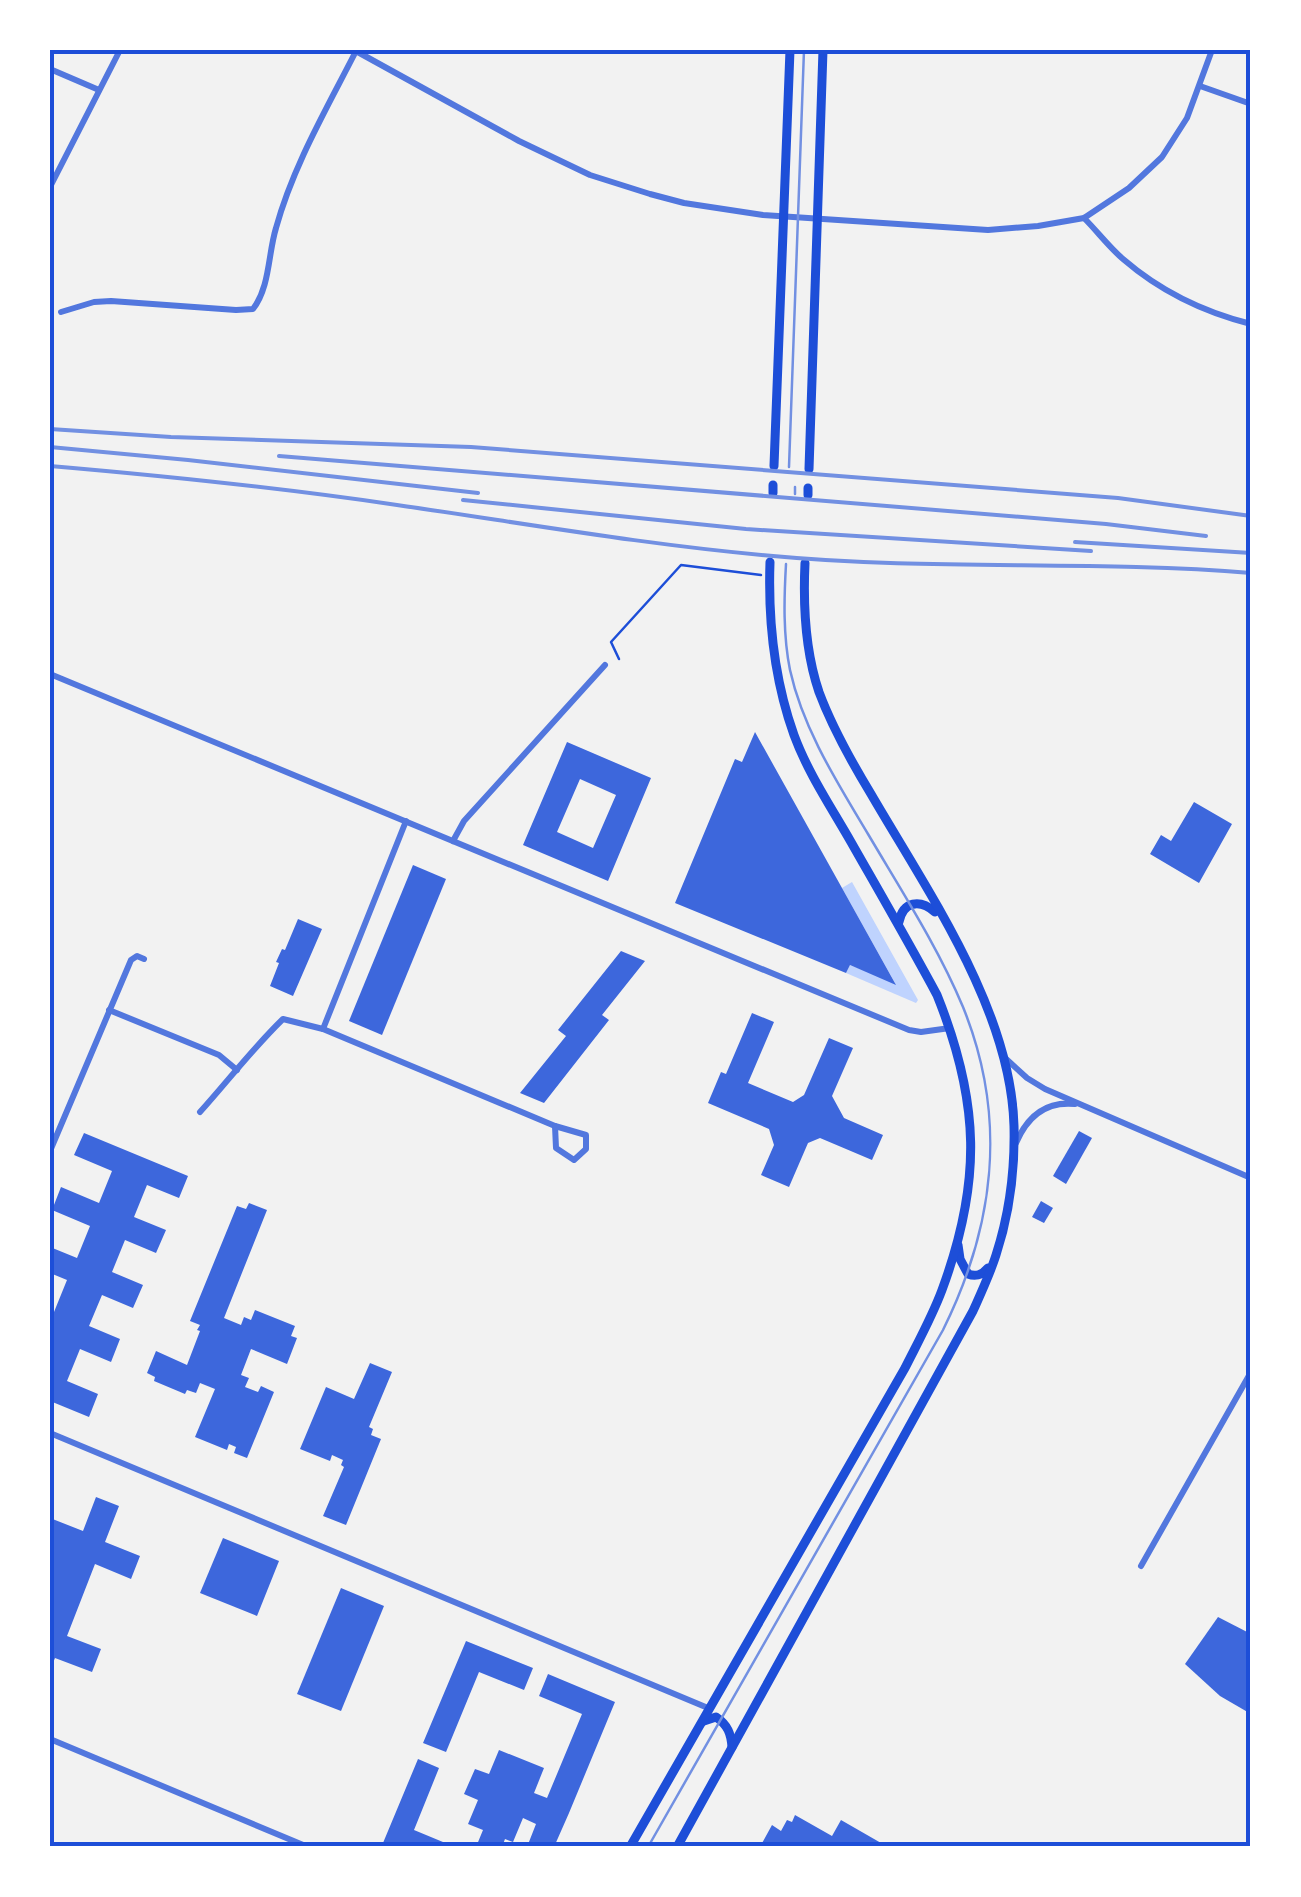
<svg xmlns="http://www.w3.org/2000/svg" width="1301" height="1897" viewBox="0 0 1301 1897" font-family="'Nunito Sans',sans-serif">
<style>
.water{fill:#bfd3fe}
.building{fill:#3d67dc;fill-rule:evenodd}
.lines{fill:none;stroke-linecap:round;stroke-linejoin:round}
.path{stroke:#1d4ed8;stroke-width:2.5}
.minor{stroke:#5277de;stroke-width:6}
.secondary{stroke:#1d4ed8;stroke-width:9}
.tram{stroke:#7290e2;stroke-width:2.5}
.rail{stroke:#7290e2;stroke-width:4}
.neatline{fill:none;stroke:#1d4ed8;stroke-width:4}
</style>
<rect width="100%" height="100%" fill="#f2f2f2"/>
<!-- water -->
<polygon class="water" points="852,882 918,1000 916,1003 846,973 850,965 895,983 842,888"/>
<!-- building -->
<g class="building">
<polygon points="755,732 842,888 896,985 850,965 846,973 675,903 735,759 742,762"/>
<path d="M 567,742 L 651,778 L 608,881 L 523,845 ZM 580,779 L 616,795 L 593,848 L 557,832 Z"/>
<polygon points="1194,802 1232,824 1199,883 1150,854 1161,835 1171,841"/>
<polygon points="413,865 446,879 382,1035 349,1021"/>
<polygon points="298,919 322,929 293,996 270,986 279,963 276,962 282,949 285,950"/>
<polygon points="621,951 645,961 602,1015 609,1020 544,1103 520,1093 566,1036 558,1030"/>
<polygon points="752,1013 774,1022 748,1083 793,1102 804,1095 829,1038 853,1048 832,1096 844,1118 883,1135 872,1160 820,1138 808,1143 789,1187 761,1175 774,1145 769,1129 708,1103 721,1072 726,1074"/>
<polygon points="1079,1131 1092,1138 1066,1184 1053,1176"/>
<polygon points="84,1133 188,1176 179,1198 147,1185 134,1217 166,1230 156,1253 125,1240 112,1272 143,1285 133,1308 102,1295 89,1326 120,1339 111,1362 80,1349 67,1381 98,1394 89,1417 50,1401 50,1310 54,1312 67,1280 50,1273 50,1247 77,1258 90,1226 52,1210 61,1187 99,1203 112,1171 74,1155"/>
<polygon points="1041,1201 1053,1208 1044,1223 1032,1217"/>
<polygon points="249,1203 267,1210 224,1318 241,1325 244,1317 251,1320 255,1310 295,1326 291,1336 297,1338 287,1364 251,1349 241,1375 249,1378 245,1387 258,1392 261,1386 274,1392 247,1458 234,1453 236,1447 229,1444 227,1450 195,1437 215,1389 200,1383 196,1393 187,1390 185,1394 154,1381 155,1377 147,1373 156,1351 187,1365 200,1331 197,1330 200,1325 190,1321 237,1206 246,1209"/>
<polygon points="370,1363 392,1372 369,1427 373,1429 371,1435 381,1439 346,1525 323,1516 344,1467 341,1465 343,1460 332,1455 330,1461 300,1449 326,1387 354,1399"/>
<polygon points="96,1497 119,1506 105,1542 140,1556 131,1579 95,1564 67,1636 101,1649 92,1672 55,1658 50,1670 50,1518 83,1531"/>
<polygon points="223,1538 279,1561 257,1616 200,1593"/>
<polygon points="341,1588 384,1606 341,1711 297,1694"/>
<polygon points="1218,1617 1251,1634 1251,1714 1220,1696 1185,1664"/>
<polygon points="466,1641 533,1668 524,1690 479,1672 446,1752 423,1743"/>
<polygon points="548,1674 615,1702 569,1813 554,1847 527,1847 536,1824 523,1818 513,1842 505,1839 502,1847 476,1847 483,1830 468,1824 478,1800 464,1794 475,1769 489,1774 499,1750 544,1768 534,1793 547,1798 582,1714 539,1696"/>
<polygon points="418,1759 439,1768 414,1830 455,1847 393,1847 383,1843"/>
<polygon points="795,1815 832,1836 841,1820 888,1847 761,1845 772,1825 781,1831 787,1820 792,1822"/>
</g>
<g class="lines">
<!-- path -->
<polyline class="path" points="619,659 611,642 681,565 761,575"/>
<!-- minor -->
<g class="minor">
<polyline points="354,50 519,141 590,175 650,194 684,203 763,215 988,230 1038,226 1084,218 1129,188 1162,157 1187,118 1212,50"/>
<polyline points="50,69 99,90"/>
<polyline points="1200,86 1251,104"/>
<polyline points="50,187 120,50"/>
<path d="M 1084,218 C 1097,231 1109,247 1123,259 C 1160,291 1203,312 1251,324"/>
<path d="M 61,312 L 94,302 L 111,301 L 236,310 L 253,309 C 270,287 268,254 276,228 C 293,166 327,108 356,51"/>
<polyline points="50,674 909,1030 921,1032 950,1028"/>
<polyline points="453,841 464,821 605,665"/>
<polyline points="109,1010 219,1055 237,1070"/>
<polyline points="323,1029 555,1126"/>
<polyline points="1004,1057 1027,1078 1045,1089 1251,1178"/>
<path d="M 200,1112 C 228,1081 253,1048 283,1019 L 323,1029 L 406,821"/>
<polygon points="555,1126 586,1135 586,1149 574,1160 556,1148"/>
<path d="M 1016,1143 C 1027,1117 1046,1101 1075,1104"/>
<polyline points="50,1151 131,960 137,956 144,959"/>
<polyline points="50,1433 708,1708"/>
<polyline points="1141,1566 1251,1372"/>
<polyline points="50,1739 308,1847"/>
</g>
<!-- secondary -->
<g class="secondary">
<polyline points="774,466 790,50"/>
<polyline points="809,469 823,50"/>
<polyline points="773,493 773,485"/>
<polyline points="808,495 808,488"/>
<path d="M 899,922 C 903,901 920,899 935,912"/>
<path d="M 958,1245 L 960,1259 L 968,1274 C 976,1277 982,1275 988,1268"/>
<path d="M 704,1721 L 716,1717 C 728,1725 731,1734 732,1747"/>
<path d="M 630,1847 L 905,1368 C 918,1342 932,1317 942,1290 C 982,1182 980,1102 937,995 C 909,943 880,893 851,842 C 831,807 808,773 794,735 C 774,679 768,620 770,562"/>
<path d="M 677,1847 L 973,1311 C 981,1293 990,1274 996,1255 C 1009,1215 1015,1168 1014,1126 C 1011,1010 928,892 871,794 C 851,761 832,727 819,692 C 805,651 803,606 805,563"/>
</g>
<!-- tram -->
<g class="tram">
<polyline points="789,467 804,50"/>
<polyline points="795,494 795,487"/>
<path d="M 648,1847 L 943,1330 C 995,1225 1008,1118 963,1007 C 938,947 901,890 868,834 C 837,782 803,729 790,670 C 783,635 784,599 786,564"/>
</g>
<!-- rail -->
<g class="rail">
<polyline points="50,429 171,437 471,447 1118,498 1251,516"/>
<polyline points="50,447 188,460 478,493"/>
<polyline points="279,456 1106,524 1206,536"/>
<path d="M 50,466 C 166,476 282,488 397,505 C 522,523 647,545 773,556 C 932,571 1092,560 1251,573"/>
<polyline points="463,500 746,529 1091,551"/>
<polyline points="1075,542 1251,553"/>
</g>
</g>
<!-- border -->
<rect width="1301" height="1897" fill="none" stroke="#ffffff" stroke-width="105"/>
<rect x="52" y="52" width="1196" height="1792" class="neatline"/>
</svg>
